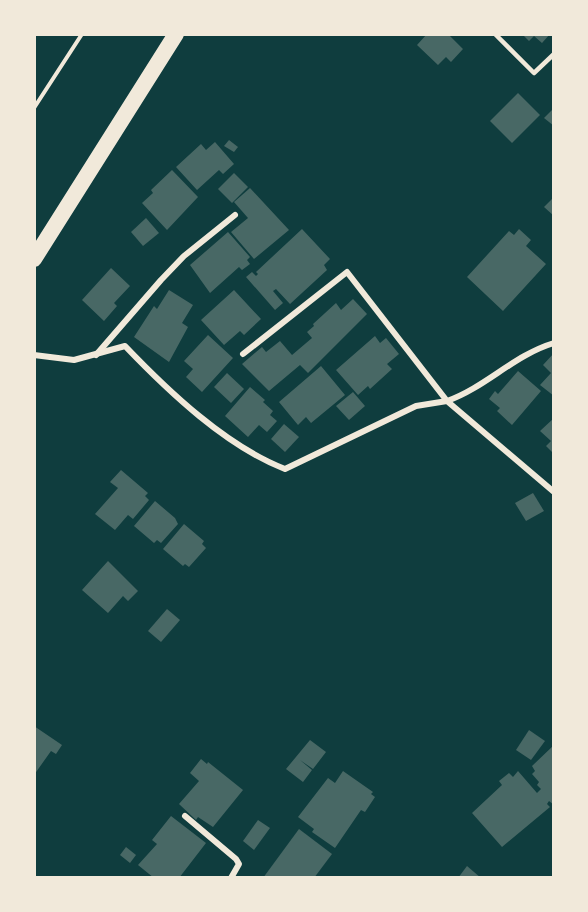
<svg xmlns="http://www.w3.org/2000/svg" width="588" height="912" viewBox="0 0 588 912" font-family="Cabin,sans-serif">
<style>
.building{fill:#486865}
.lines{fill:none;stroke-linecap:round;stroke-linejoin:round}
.path{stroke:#f1e9da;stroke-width:4}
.service{stroke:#f1e9da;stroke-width:4.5}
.minor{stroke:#f1e9da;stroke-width:6}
.trunk{stroke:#f1e9da;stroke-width:16}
</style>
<rect width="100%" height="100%" fill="#0f3d3e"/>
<!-- building -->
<g class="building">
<polygon points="427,34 448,34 463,49 451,62 446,57 438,65 417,45"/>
<polygon points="522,34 550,34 542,43 534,36 529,41"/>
<polygon points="518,93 540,115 512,143 490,121"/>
<polygon points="554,108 554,126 544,118"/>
<polygon points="229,140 238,147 234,152 224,146"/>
<polygon points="215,142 234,164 223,174 219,170 197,190 176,167 201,144 206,150"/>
<polygon points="172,170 198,197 167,230 142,203 153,193 151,190"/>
<polygon points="234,173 248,187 232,203 218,189"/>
<polygon points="250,188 289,230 254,259 231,232 248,218 234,202"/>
<polygon points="554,197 554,216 544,207"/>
<polygon points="146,218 159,233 143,246 131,232"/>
<polygon points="302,229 330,259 324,265 327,270 290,304 276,289 273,291 283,303 275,310 246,277 252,272 256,276 258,274 256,272"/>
<polygon points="519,229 531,240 526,246 546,264 503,311 467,277 509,231 514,235"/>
<polygon points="228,232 250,257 247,260 250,264 242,270 239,267 210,293 190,265"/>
<polygon points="111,268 130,286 114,303 117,306 104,321 82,300"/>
<polygon points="169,290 193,305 182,323 188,327 169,362 134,337 154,306 157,309"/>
<polygon points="234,290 261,319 244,335 240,331 224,345 201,320"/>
<polygon points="353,299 367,314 308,373 300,365 269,391 242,364 262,347 266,352 280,341 292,355 312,338 307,332 314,326 313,324 336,303 341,310"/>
<polygon points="208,335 233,358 202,392 186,377 193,369 184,361"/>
<polygon points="375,336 380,343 386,338 399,354 387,364 392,369 370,389 368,386 358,395 336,370"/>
<polygon points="554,353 554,396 540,385 551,373 543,365"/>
<polygon points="321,366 345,395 311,423 306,417 298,425 279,402"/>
<polygon points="518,371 541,391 512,425 497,411 500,408 489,399 495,391 498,394"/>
<polygon points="227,373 244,389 231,403 214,387"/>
<polygon points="250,387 265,400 263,402 273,411 270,415 277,421 267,432 259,425 248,437 225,416"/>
<polygon points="353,392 365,406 349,420 336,406"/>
<polygon points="554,418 554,454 546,446 551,441 540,431"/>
<polygon points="284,424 299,437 285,452 271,439"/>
<polygon points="121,470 148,493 145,496 149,500 133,519 128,515 115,530 95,514 118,488 110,482"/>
<polygon points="533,493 544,511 526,521 515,503"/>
<polygon points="155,501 175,518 178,524 161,543 157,540 154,543 134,526"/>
<polygon points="184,524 204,541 202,544 206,548 189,567 185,564 183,566 163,549"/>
<polygon points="108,561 138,591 128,601 123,596 108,613 82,590"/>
<polygon points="167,609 180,620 161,642 148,631"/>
<polygon points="34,726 62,745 56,754 51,751 34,775"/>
<polygon points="529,730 545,741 531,760 516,750"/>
<polygon points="310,740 326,752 313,769 300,760 312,770 303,782 286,769"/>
<polygon points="554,745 554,805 549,801 547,804 550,807 502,847 472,813 502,785 499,781 509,773 513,777 518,771 537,793 541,789 537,785 539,782 532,774 535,771 532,766"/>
<polygon points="201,759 207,764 208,762 243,790 213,827 198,817 196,820 179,804 199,781 190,773"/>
<polygon points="343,771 373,792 371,794 375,797 365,812 361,810 335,848 312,832 314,829 298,817 328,778 335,783"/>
<polygon points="171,816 206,843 179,878 154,878 138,865 157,844 152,840"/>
<polygon points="258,820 270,828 254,850 243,841"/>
<polygon points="299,829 332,854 314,878 263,878"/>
<polygon points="126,847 136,855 130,863 120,855"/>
<polygon points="467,866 481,878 458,878"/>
</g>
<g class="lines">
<!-- path -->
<polyline class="path" points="34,108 82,34"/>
<!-- service -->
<polyline class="service" points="495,34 534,73 554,54"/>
<!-- minor -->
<g class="minor">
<path d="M 243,354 L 347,272 L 447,401 C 486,387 514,355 554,343"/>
<path d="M 34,355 L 74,360 L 125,346 C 169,392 226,446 285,469 L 416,406 L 447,401 L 554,492"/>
<polyline points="96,355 161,280 184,256 235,215"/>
<polyline points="185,816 236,859 239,864 231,878"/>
</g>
<!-- trunk -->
<polyline class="trunk" points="34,259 176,34"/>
</g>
<!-- border -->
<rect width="588" height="912" fill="none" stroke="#f1e9da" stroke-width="72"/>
</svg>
